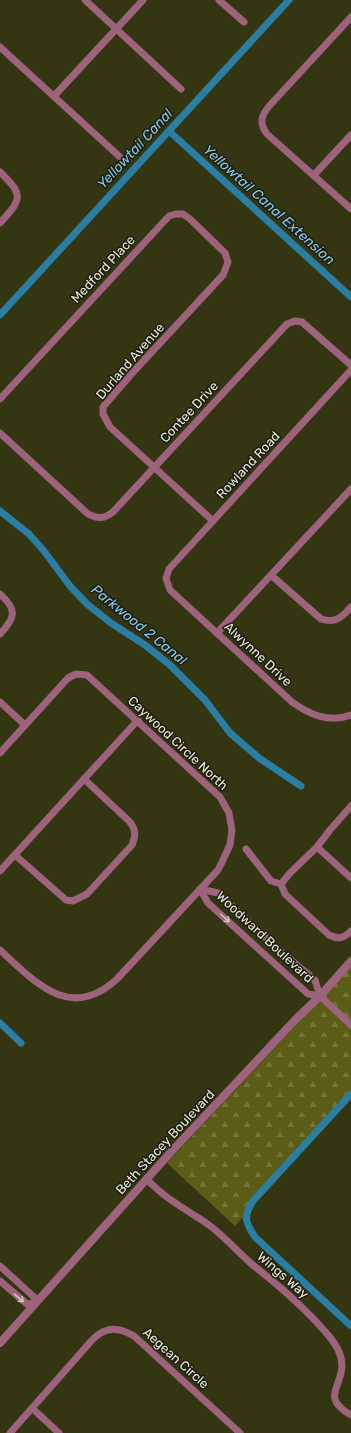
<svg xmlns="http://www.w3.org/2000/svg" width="351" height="1433" viewBox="0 0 351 1433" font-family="Rubik,sans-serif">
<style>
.forest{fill:url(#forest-firs)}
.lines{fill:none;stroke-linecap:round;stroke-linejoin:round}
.canal{stroke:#2a7ea3;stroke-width:7}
.minor{stroke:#9d637d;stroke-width:7}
.tertiary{stroke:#9d637d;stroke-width:8}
.oneway{stroke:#d2c2bc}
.labels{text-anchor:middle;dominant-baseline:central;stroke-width:3;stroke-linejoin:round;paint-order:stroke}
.street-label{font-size:13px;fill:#e9ebd7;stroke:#1b1c0c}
.water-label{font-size:14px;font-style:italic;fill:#81cbf0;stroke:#1b1c0c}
</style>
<defs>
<pattern id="forest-firs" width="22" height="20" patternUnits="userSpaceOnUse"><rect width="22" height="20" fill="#5b5d17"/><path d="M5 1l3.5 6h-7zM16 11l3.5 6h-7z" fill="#737438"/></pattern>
</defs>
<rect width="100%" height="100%" fill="#343611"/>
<!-- forest -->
<polygon class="forest" points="351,966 351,1097 235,1226 167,1163"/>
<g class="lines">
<!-- canal -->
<g class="canal">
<polyline points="169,131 351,297"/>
<polyline points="0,315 289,0"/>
<polyline points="0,511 29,534 44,551 70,586 87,604 111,623 145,645 170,665 205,700 230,733 259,758 301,786"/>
<polyline points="0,1023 21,1043"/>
<path d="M 351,1094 L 253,1201 C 243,1217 245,1222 255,1237 L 351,1326"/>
</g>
<!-- minor -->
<g class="minor">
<polyline points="85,0 181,89"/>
<polyline points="219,0 244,22"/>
<path d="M 351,17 L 271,104 C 262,114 258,122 267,134 L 351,209"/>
<polyline points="0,47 120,157"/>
<polyline points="54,96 143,0"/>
<path d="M 0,172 C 24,195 22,199 0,223"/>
<polyline points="314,175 351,135"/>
<path d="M 351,370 L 169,569 L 166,578 L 170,590 L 292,702 C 310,715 329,723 351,715"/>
<polyline points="0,399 169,216 176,214 183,214 190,219 225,253 228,262 223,275 135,370 103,407 103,414 110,427 213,521"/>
<path d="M 0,433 L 88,514 C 99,519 104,519 113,512 L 287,324 L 295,321 L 302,322 L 351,365"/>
<path d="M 272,576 L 321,619 C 335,624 342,617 351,607"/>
<path d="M 0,594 C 18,610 15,618 0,634"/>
<polyline points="217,633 351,489"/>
<polyline points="0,702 25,725"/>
<path d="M 0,753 L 68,678 L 76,674 L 87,675 L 220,797 L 229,813 L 232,830 L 230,845 L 222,862 L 218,870 L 117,979 C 70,1022 36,983 0,950"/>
<path d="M 351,806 L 330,830 L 317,847 L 290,873 L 281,884 L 285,894 L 329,935 C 339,940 344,938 351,931"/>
<polyline points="317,847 351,878"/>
<polyline points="246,849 271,881 281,884"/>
<path d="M 15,855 L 66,900 L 73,901 L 87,894 L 132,845 C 136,835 136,829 129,821 L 84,779"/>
<polyline points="0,871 138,720"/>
<polyline points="200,889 218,893 280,951 315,980 320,996 351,1025"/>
<polyline points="200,889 208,903 308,994 320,996"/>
<path d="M 146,1179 C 155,1187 164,1196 174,1202 C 185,1210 198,1217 209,1225 C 225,1237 239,1253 254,1266 C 281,1287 307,1310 329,1336 C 336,1345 342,1354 342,1366 C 341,1388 321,1398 351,1415"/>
<polyline points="0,1266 34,1297 35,1303 27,1304 0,1281"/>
<polyline points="32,1408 59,1433"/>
<path d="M 10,1433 L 93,1339 C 107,1326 118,1327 134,1336 L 240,1433"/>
</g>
<!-- tertiary -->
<polyline class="tertiary" points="0,1343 170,1153 296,1019 320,996 351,961"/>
</g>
<!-- one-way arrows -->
<defs><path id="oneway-shaft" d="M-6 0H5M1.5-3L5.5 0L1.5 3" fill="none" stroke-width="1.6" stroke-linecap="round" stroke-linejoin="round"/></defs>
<g class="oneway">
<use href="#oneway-shaft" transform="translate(225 918) rotate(42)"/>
<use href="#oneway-shaft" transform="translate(19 1298) rotate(41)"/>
</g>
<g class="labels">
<!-- street labels -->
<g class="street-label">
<text transform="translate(103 269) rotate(-47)">Medford Place</text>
<text transform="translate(130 361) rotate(-49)">Durland Avenue</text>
<text transform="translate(189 412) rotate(-47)">Contee Drive</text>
<text transform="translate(248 465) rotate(-47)">Rowland Road</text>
<text transform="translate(258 654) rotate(43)">Alwynne Drive</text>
<text transform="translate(178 743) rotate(43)">Caywood Circle North</text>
<text transform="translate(265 937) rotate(43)">Woodward Boulevard</text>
<text transform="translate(165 1142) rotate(-47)">Beth Stacey Boulevard</text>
<text transform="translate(283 1275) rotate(41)">Wings Way</text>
<text transform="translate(176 1358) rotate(42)">Aegean Circle</text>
</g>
<!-- water labels -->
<g class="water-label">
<text transform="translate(135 149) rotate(-47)">Yellowtail Canal</text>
<text transform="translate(269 205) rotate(42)">Yellowtail Canal Extension</text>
<text transform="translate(139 625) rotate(39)">Parkwood 2 Canal</text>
</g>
</g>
</svg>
